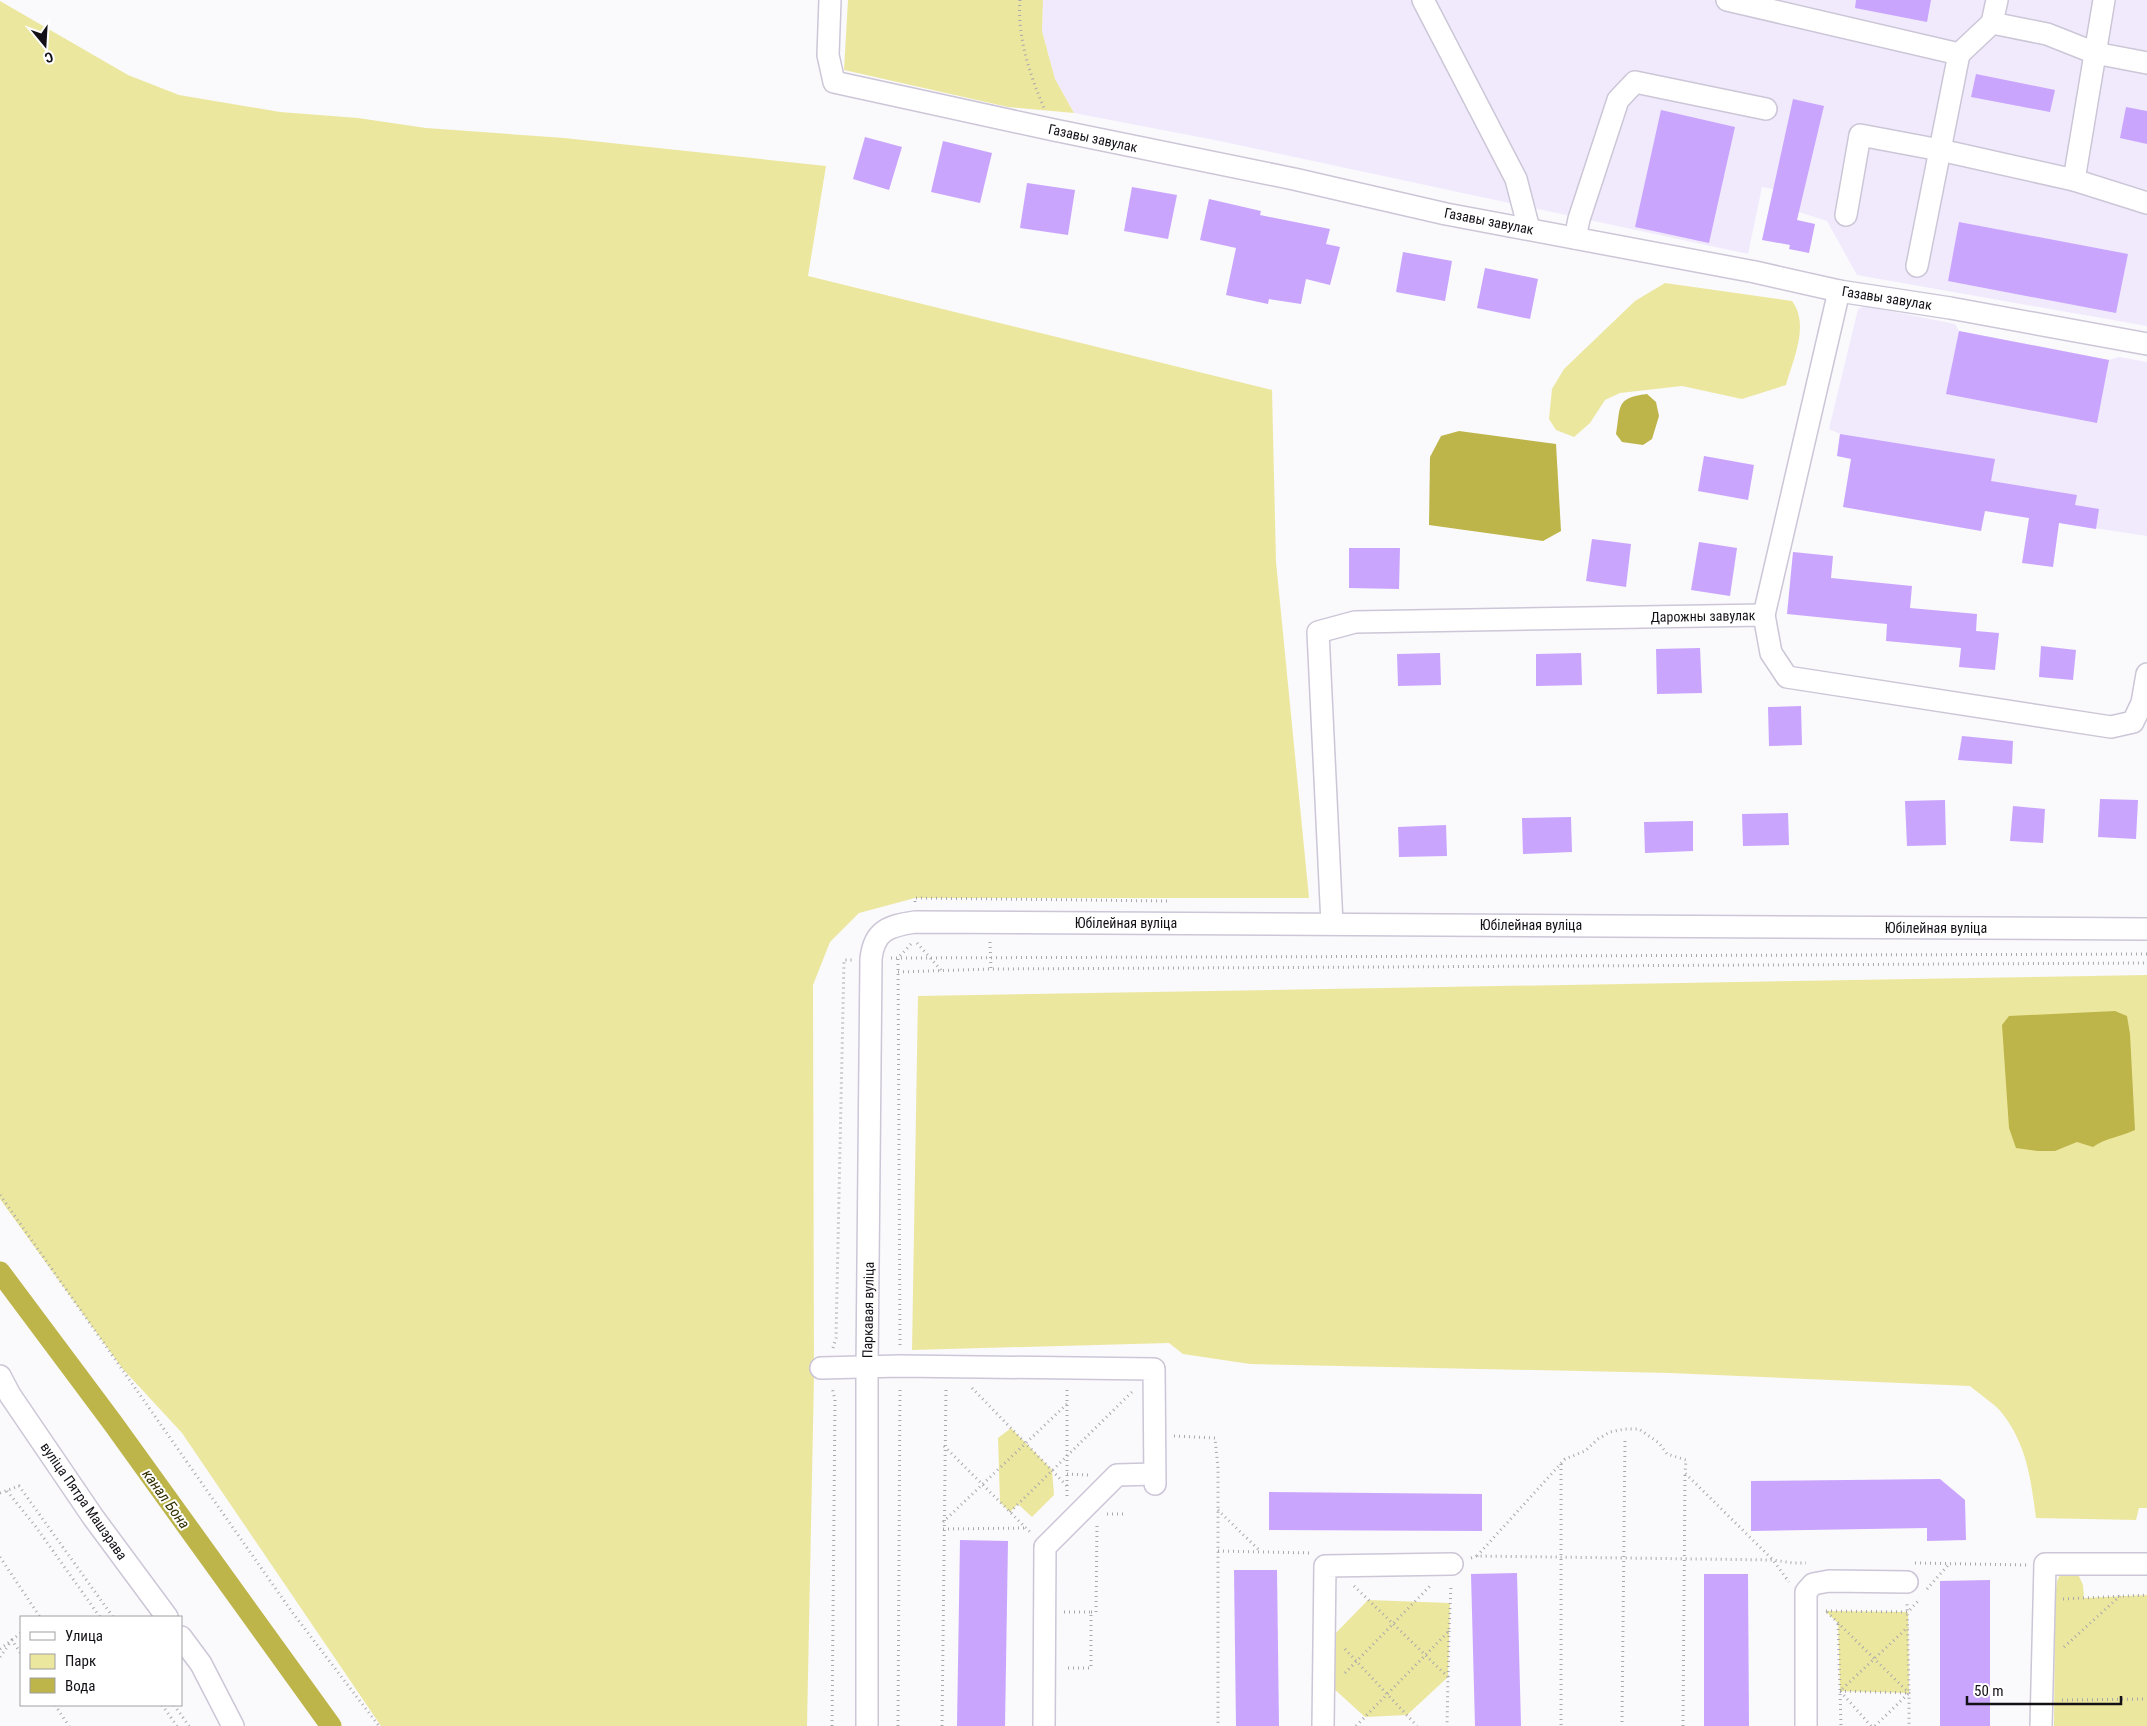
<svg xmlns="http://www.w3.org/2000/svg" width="2147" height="1726" viewBox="0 0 2147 1726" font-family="'Roboto Condensed',sans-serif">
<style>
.built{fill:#f1eafd}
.green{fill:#ece79e}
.water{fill:#bdb549}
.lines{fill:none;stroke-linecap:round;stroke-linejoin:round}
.stream{stroke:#bdb549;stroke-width:6}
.canal{stroke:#bdb549;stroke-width:21}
.building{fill:#c9a5fe}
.minor-casing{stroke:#ccc6d7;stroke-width:24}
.path{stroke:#a9a8ac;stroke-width:3;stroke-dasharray:1 4;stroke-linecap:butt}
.minor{stroke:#fff;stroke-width:21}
.labels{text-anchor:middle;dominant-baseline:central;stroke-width:4;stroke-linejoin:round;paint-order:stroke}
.street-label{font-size:14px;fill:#131016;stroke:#fff}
.water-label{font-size:15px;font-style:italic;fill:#322f00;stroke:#fff}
</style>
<rect width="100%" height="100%" fill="#faf9fc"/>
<!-- built -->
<g class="built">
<polygon points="1043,0 2147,0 2147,326 1857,275 1827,221 1799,212 1773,189 1762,187 1748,254 1220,141 1074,113 1055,79 1042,31"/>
<polygon points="1865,306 1955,324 1959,331 2109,360 2119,357 2147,362 2147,536 1996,513 1986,508 1991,481 1837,456 1840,434 1829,429 1858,309"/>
</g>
<!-- green -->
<g class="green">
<polygon points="848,0 1043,0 1042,31 1055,79 1074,113 1008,107 844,70"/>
<polygon points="0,1 128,75 179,95 280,112 358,118 426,128 564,138 826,166 808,276 1272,390 1276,562 1309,898 915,898 859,913 830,942 813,985 814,1376 807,1726 381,1726 182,1433 122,1368 0,1199"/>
<path d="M 1665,283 L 1792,301 C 1810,325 1793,359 1786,385 L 1742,399 L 1682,386 L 1620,393 L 1605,400 L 1590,423 L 1574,437 L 1556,430 L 1549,419 L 1552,389 L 1564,369 L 1635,301 Z"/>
<path d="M 2147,975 L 2147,1508 L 2139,1508 L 2136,1520 L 2036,1518 C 2031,1480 2027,1445 2002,1413 C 1994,1403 1980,1395 1970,1386 L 1670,1373 L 1250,1364 L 1183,1354 L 1169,1343 L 912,1350 L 918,996 Z"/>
<polygon points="1011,1428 1052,1470 1054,1495 1032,1517 1018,1504 1010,1512 1000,1502 998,1438"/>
<polygon points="2061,1573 2078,1574 2083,1585 2084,1598 2147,1595 2147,1726 2054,1726 2055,1599 2057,1581"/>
<polygon points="1368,1600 1450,1603 1448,1677 1407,1715 1365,1717 1332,1687 1333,1636"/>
<polygon points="1825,1611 1908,1612 1909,1693 1840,1691 1838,1623"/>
</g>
<!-- water -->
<g class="water">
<path d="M 1647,394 L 1656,402 L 1659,416 L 1652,439 L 1643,445 L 1622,442 L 1616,434 C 1621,406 1615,398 1647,394 Z"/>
<polygon points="1459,431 1556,444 1561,531 1543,541 1429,525 1430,457 1441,436"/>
<path d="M 2115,1011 L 2127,1016 L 2130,1034 L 2135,1130 C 2121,1137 2105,1138 2093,1147 L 2077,1142 L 2055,1151 L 2038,1151 L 2016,1148 L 2009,1128 L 2002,1025 L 2009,1016 Z"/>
</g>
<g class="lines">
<!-- stream -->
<polyline class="stream" points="0,1286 7,1281"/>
<!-- canal -->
<polyline class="canal" points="0,1272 112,1422 331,1726"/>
</g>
<!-- building -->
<g class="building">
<polygon points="1856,0 1931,0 1927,22 1855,8"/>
<polygon points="1976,74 2055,90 2050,112 1971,97"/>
<polygon points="1793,99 1824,106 1797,220 1815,224 1809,253 1789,249 1790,245 1762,240"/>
<polygon points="2126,107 2147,111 2147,144 2120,138"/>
<polygon points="1661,110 1735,127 1709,243 1635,227"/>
<polygon points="865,137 902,147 889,190 853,179"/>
<polygon points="943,141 992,153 980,203 931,192"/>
<polygon points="1027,183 1075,190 1068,235 1020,228"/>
<polygon points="1132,187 1177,195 1168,239 1124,231"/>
<polygon points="1209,199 1261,211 1260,215 1330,229 1326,244 1340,247 1330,285 1306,279 1301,304 1269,299 1268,304 1226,295 1236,248 1200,240"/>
<polygon points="1959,222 2128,254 2116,313 1948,281"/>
<polygon points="1403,252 1452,261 1445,301 1396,292"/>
<polygon points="1485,268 1538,279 1530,319 1477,308"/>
<polygon points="1959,331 2109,360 2097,423 1946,394"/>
<polygon points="1840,434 1995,459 1991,481 2077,495 2075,505 2099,509 2096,529 2059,523 2053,567 2022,563 2029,518 1985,511 1981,531 1843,507 1851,459 1837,456"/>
<polygon points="1704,456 1754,465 1748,500 1698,491"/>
<polygon points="1592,539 1631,544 1626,587 1586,581"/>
<polygon points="1699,542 1737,548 1730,596 1691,590"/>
<polygon points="1349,548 1400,548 1399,589 1349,588"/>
<polygon points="1793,552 1833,556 1831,578 1912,586 1910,608 1977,614 1976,631 1999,633 1995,670 1959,667 1961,648 1886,641 1887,624 1787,614"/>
<polygon points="2041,646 2076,650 2073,680 2039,677"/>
<polygon points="1700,648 1702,693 1657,694 1656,649"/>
<polygon points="1440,653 1441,685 1398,686 1397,654"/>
<polygon points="1581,653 1582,685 1536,686 1536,654"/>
<polygon points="1801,706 1802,745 1769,746 1768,707"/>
<polygon points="1962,736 2013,741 2012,764 1958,760"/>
<polygon points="2100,799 2138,800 2136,839 2098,837"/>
<polygon points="1945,800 1946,845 1907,846 1905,801"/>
<polygon points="2013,806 2045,809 2043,843 2010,841"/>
<polygon points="1788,813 1789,845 1743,846 1742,814"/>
<polygon points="1571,817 1572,852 1523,854 1522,818"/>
<polygon points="1693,821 1693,851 1645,853 1644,822"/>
<polygon points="1446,825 1447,856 1399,857 1398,827"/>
<polygon points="1940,1479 1965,1500 1966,1540 1927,1541 1927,1528 1751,1531 1751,1481"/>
<polygon points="1269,1492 1482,1494 1482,1531 1269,1530"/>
<polygon points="960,1540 1008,1541 1005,1726 957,1726"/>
<polygon points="1234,1570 1277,1570 1279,1726 1236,1726"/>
<polygon points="1517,1573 1521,1726 1475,1726 1471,1574"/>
<polygon points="1704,1574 1748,1574 1749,1726 1704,1726"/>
<polygon points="1990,1580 1990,1726 1940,1726 1940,1581"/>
</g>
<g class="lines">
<!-- minor casing -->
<g class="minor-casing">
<g id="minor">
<polyline points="830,0 828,55 834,82 1054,130 1294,179 1446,214 1755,272 1839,291 1950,308 2147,344"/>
<polyline points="1423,0 1516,179 1529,229"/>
<polyline points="1727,0 1959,54 1992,23"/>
<polyline points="1997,0 1992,23 2047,34 2095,53 2147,63"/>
<polyline points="2074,180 2104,0"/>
<polyline points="1846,215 1860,135 1940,150 2074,180 2147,203"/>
<polyline points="1575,238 1579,219 1618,100 1635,82 1766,109"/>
<polyline points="1917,266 1959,54"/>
<polyline points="1764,615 1839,291"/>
<polyline points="1332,924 1318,632 1355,622 1764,615 1771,653 1787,677 2111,727 2133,722 2142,703 2147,674"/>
<polyline points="821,1368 900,1366 1154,1369 1155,1484"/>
<polyline points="0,1376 10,1395 93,1517 167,1617"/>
<polyline points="181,1637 201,1664 233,1726"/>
<path d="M 867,1726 L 867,1367 L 871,959 C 874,930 889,926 915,922 L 2147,929"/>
<polyline points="1044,1726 1045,1547 1117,1475 1154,1474"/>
<polyline points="1323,1726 1325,1566 1452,1564"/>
<polyline points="1806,1726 1806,1592 1813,1584 1829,1581 1907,1582"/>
<polyline points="2041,1726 2045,1564 2147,1564"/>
</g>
</g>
<!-- path -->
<g class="path">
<path d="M 1020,0 C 1017,37 1030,75 1044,108"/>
<polyline points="915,902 915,898 1167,901"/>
<polyline points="990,942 991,969"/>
<polyline points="917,943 941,970"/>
<polyline points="891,958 898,958 911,944"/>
<polyline points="898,972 991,969 2147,963"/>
<polyline points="0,1195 292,1612 379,1726"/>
<polyline points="900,1345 898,958 2147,954"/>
<polyline points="833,1348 836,1338 844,960 852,960"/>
<polyline points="972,1388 1067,1486"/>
<polyline points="1174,1436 1215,1438 1218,1468 1218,1726"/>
<polyline points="944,1446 1031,1533"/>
<polyline points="1561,1464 1561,1726"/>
<polyline points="1067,1474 1089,1475"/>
<polyline points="7,1491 36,1527 100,1617"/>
<polyline points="0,1493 19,1486 113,1617"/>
<polyline points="1067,1496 1067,1388"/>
<polyline points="1218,1510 1260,1551"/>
<polyline points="1010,1512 1134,1390"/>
<polyline points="1107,1514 1125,1514"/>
<polyline points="943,1522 1068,1403"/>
<polyline points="943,1529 1026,1528"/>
<polyline points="1218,1551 1310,1553"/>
<polyline points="1477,1556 1565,1459 1585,1451 1598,1439 1610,1432 1625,1429 1639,1429 1659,1443 1667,1454 1686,1460 1685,1473 1773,1560 1789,1582"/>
<polyline points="0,1557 40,1617"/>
<polyline points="1471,1558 1477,1556 1773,1560 1793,1563 1806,1563"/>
<polyline points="1915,1563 2026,1565"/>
<polyline points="1354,1586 1448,1677 1447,1726"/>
<polyline points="1927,1589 1949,1564"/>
<polyline points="2063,1599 2147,1595"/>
<polyline points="1826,1611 1908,1612 1919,1600"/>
<polyline points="1064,1612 1091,1612 1091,1668 1065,1668"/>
<polyline points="1091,1612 1096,1612 1097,1525"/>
<polyline points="1827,1612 1909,1693 1909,1726"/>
<polyline points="1838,1624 1841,1726"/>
<polyline points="2064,1647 2120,1596"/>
<polyline points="0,1649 21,1633"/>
<polyline points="1345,1649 1417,1726"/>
<polyline points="0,1657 12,1640 21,1654"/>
<polyline points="1345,1673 1432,1584"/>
<polyline points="1448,1677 1449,1631"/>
<polyline points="1840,1691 1909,1693"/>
<polyline points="2062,1700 2147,1699"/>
<polyline points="55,1705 69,1726"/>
<polyline points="162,1705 177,1726"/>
<polyline points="174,1705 189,1726"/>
<polyline points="1622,1722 1625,1438"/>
<polyline points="832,1726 835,1400 832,1387"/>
<polyline points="898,1726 900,1387"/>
<polyline points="942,1726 946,1387"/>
<polyline points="1356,1726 1449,1631 1451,1585"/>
<polyline points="1683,1726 1685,1474"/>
<polyline points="1871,1726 1840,1691 1908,1627"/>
<polyline points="1875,1726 1909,1693 1907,1601"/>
</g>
<!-- minor -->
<use href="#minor" class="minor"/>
</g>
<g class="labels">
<!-- street labels -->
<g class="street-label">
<text transform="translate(1093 138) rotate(12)">Газавы завулак</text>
<text transform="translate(1489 221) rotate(11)">Газавы завулак</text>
<text transform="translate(1887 298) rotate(9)">Газавы завулак</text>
<text transform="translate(1703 616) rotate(-1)">Дарожны завулак</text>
<text x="1126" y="923">Юбілейная вуліца</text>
<text x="1531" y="925">Юбілейная вуліца</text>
<text x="1936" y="928">Юбілейная вуліца</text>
<text transform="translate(868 1310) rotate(-89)">Паркавая вуліца</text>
<text transform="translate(84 1501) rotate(55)">вуліца Пятра Машэрава</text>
</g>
<!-- water labels -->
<g class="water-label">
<text transform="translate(166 1499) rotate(54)">канал Бона</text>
</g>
</g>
<!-- legend -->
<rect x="20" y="1616" width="162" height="90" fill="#ffffff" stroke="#a19fa2"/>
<rect x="30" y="1632" width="25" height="8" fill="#ffffff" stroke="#a19fa2"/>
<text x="65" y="1641" font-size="15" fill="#131016">Улица</text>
<rect x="30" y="1654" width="25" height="15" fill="#ece79e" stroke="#a19fa2"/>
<text x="65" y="1666" font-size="15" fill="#131016">Парк</text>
<rect x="30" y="1678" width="25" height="15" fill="#bdb549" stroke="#a19fa2"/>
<text x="65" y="1691" font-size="15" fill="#131016">Вода</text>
<!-- north arrow -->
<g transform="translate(45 45) rotate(162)" stroke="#ffffff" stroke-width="4" paint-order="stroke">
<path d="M0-4L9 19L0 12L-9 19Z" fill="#131016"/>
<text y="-8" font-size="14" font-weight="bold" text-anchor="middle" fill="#131016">С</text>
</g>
<!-- scale -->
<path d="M1967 1696v8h154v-8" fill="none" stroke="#131016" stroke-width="2.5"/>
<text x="1974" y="1696" font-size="15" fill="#131016" stroke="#ffffff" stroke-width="4" paint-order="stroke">50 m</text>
</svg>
